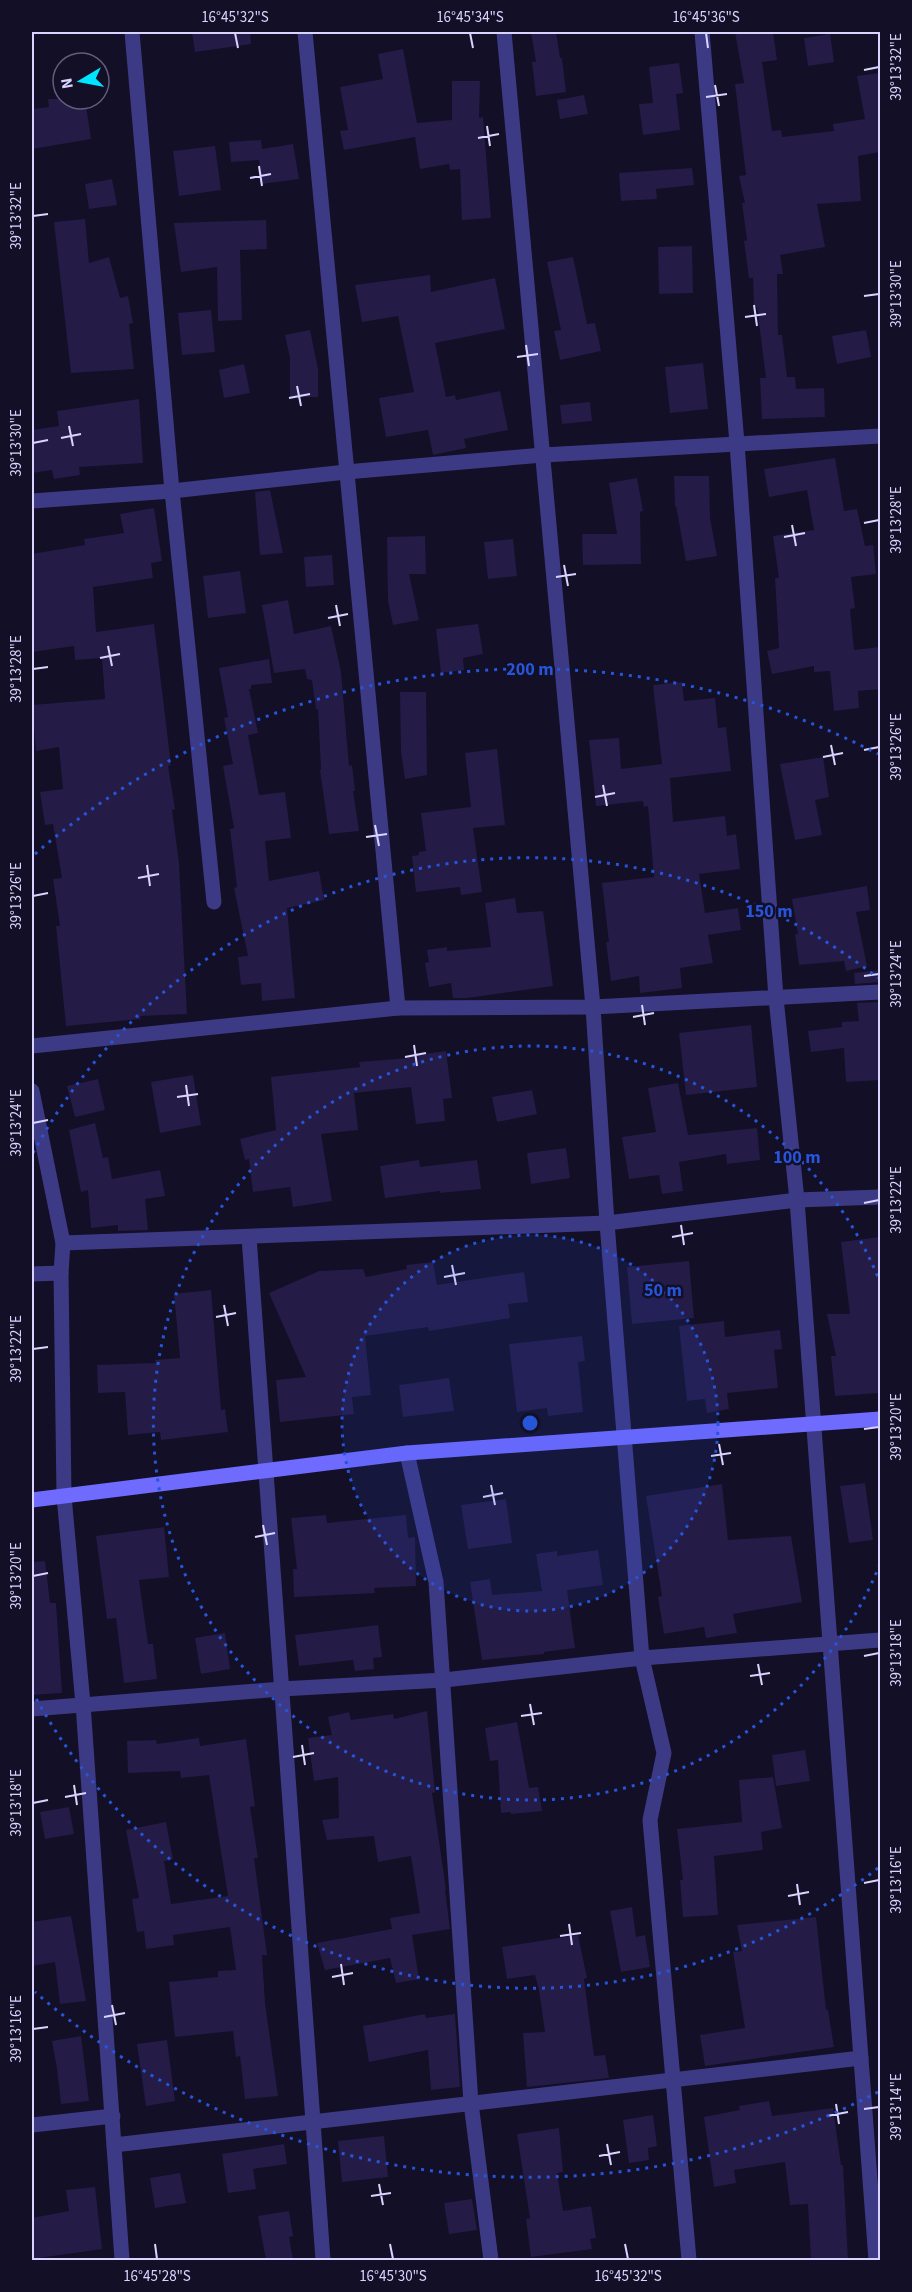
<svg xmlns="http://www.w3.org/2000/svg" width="912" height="2292" viewBox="0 0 912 2292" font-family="'Source Sans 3',sans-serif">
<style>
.building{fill:#241b47}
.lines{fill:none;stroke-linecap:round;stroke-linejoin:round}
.street{stroke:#3d3a85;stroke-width:15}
.secondary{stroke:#6f6bff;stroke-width:15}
.ticks{fill:none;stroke:#d9d4ff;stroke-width:2}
.ring{fill:none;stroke:#2655da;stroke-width:3;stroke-dasharray:3 6}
.centre{fill:#2655da;stroke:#130f26;stroke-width:3}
.ring-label{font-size:18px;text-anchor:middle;font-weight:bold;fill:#2655da;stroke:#130f26;stroke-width:5;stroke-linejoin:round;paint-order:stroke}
.neatline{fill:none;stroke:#d9d4ff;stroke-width:2}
.ticks-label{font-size:15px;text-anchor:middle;fill:#d9d4ff}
</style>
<rect width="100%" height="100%" fill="#130f26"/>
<!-- building -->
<g class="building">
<polygon points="192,32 250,32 251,44 195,52"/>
<polygon points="531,32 556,32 560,58 562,58 566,92 536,96 532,62 536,62"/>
<polygon points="735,32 773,32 777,60 762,62 772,131 781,130 782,137 834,131 833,124 865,119 857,76 880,73 880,152 858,156 861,201 817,204 825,247 780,255 783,274 777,274 778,335 782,335 787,377 795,377 796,389 824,388 825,417 762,419 760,378 766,378 757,307 754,307 753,278 749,278 744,241 747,240 742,203 745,203 739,176 746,175 735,84 744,83"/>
<polygon points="830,34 834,62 808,66 804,38"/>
<polygon points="403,49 417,123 452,120 452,81 480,81 479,118 483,117 491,218 462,220 460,169 450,170 449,164 420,169 415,137 344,150 340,131 348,130 340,87 383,79 378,54"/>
<polygon points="679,63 683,93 676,94 680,130 643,135 639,104 653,103 649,67"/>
<polygon points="584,95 588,114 560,119 557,100"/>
<polygon points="48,99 85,99 91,139 32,149 32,109 49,107"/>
<polygon points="261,140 262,149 293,144 299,179 262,184 259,160 231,162 229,142"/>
<polygon points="215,146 221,190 179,196 173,151"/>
<polygon points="692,168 694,185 656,189 657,199 621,201 619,173"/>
<polygon points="112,179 117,205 89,209 85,184"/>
<polygon points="85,219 89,263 109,257 120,298 128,296 133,323 129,324 134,369 71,373 54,222"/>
<polygon points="266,220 267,249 240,250 242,320 218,321 217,267 181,272 174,223"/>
<polygon points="692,246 693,293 659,294 658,247"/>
<polygon points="573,257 587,324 595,323 601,351 560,360 554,331 561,330 547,262"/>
<polygon points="430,275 431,292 495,278 505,329 435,343 446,397 455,395 456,400 500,391 508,430 464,439 466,448 433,455 428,430 386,437 379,398 414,392 398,316 362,322 355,285"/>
<polygon points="211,310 215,352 182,355 178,313"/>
<polygon points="310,330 318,369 318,397 290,397 290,358 285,335"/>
<polygon points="866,330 871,357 837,364 832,336"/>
<polygon points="703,363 708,409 670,413 665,367"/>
<polygon points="244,364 250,393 224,398 219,370"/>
<polygon points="139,399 143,463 79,467 80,475 54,479 52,470 32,473 32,430 59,426 57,411"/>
<polygon points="590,402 592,421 562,424 560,405"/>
<polygon points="835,458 844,511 857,509 865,546 873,545 876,574 851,577 855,608 850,609 854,650 880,647 880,689 858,691 859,708 834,711 830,671 814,672 814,666 772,674 767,651 779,648 775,578 779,578 773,536 814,530 807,490 769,497 764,469"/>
<polygon points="674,476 709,476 710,518 717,556 686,561 676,506 675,506"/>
<polygon points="637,478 643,511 640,512 641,564 583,565 582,534 617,534 609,483"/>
<polygon points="270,490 283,553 260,555 255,492"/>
<polygon points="154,508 162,561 151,563 153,578 93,587 96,632 154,624 171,765 168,766 175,809 172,810 179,863 187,1014 140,1016 141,1019 66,1026 56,926 60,926 53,879 62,878 53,824 45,825 40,792 63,789 59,747 36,751 32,705 105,699 102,658 75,660 74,646 32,652 32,554 85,545 84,539 124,533 120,514"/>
<polygon points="425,536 426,574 409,574 419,620 393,625 388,601 387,537"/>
<polygon points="513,539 517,576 488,579 484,542"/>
<polygon points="332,555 334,585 306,587 304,557"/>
<polygon points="240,571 246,613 208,618 203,576"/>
<polygon points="288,600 294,634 331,626 341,672 349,766 352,765 355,791 353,791 359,831 329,834 320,770 321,769 318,709 316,709 312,680 307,679 305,669 274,673 262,605"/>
<polygon points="478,624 483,654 463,658 464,670 441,673 436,629"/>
<polygon points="269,659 272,683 251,685 251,689 249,689 258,733 248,735 259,795 285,792 291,838 265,841 269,881 319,871 324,900 287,908 295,998 262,1001 261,983 241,985 238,957 248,956 234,888 237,887 230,829 234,828 223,766 233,764 224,718 228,717 219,668"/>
<polygon points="682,682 684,701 715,698 718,728 726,727 731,771 670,778 673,822 725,816 727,836 736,834 740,869 699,874 705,913 738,908 741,930 708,935 713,963 680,968 682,988 640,993 639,976 611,981 606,942 609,942 602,883 654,877 648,806 644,807 643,801 596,806 589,740 619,738 621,769 662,764 653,685"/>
<polygon points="400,692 426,692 427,775 405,779 401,752"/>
<polygon points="497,749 505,825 473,828 482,892 461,895 460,887 416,892 412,856 419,855 419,852 426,851 421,813 471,807 465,753"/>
<polygon points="823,757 829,797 815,800 822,835 795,840 780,764"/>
<polygon points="867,886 870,910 856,912 867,966 846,971 844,961 799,965 795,934 798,934 792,899"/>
<polygon points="515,898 517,913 543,911 553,986 467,998 453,998 451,983 429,987 425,963 429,962 427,950 447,947 447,951 491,947 485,903"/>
<polygon points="880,970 880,982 855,984 854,973"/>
<polygon points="880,1002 880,1080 846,1082 844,1048 811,1052 808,1031 842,1027 842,1022 859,1021 857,1003"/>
<polygon points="751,1025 757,1087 686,1095 679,1033"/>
<polygon points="446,1051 452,1098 443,1099 445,1121 416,1124 411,1087 354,1093 358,1130 321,1134 332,1201 293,1207 290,1187 253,1192 249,1159 245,1160 240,1139 276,1130 271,1077 360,1067 359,1062 408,1058 408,1056"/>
<polygon points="193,1075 201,1125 160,1133 151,1082"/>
<polygon points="98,1079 105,1110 75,1117 67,1086"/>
<polygon points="678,1083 688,1135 757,1128 760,1160 727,1164 726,1154 679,1162 683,1191 662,1194 659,1175 629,1179 622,1137 656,1132 648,1088"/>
<polygon points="532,1090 537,1114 497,1122 492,1097"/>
<polygon points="95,1123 103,1158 108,1157 112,1179 160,1170 165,1196 145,1199 148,1230 118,1231 118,1225 91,1228 88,1190 81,1192 69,1130"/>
<polygon points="566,1148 570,1178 531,1184 527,1153"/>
<polygon points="419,1160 420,1167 477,1160 481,1189 440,1193 440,1191 385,1198 380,1166"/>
<polygon points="880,1237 880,1393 835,1396 831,1356 836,1356 827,1314 850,1314 841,1242"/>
<polygon points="689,1261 694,1318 632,1324 627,1267"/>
<polygon points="433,1262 437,1285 524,1272 528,1302 508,1304 510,1318 429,1331 428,1327 365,1336 371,1395 352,1397 354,1414 280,1422 276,1380 306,1377 269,1293 319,1271 363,1269 366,1277 407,1269 406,1265"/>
<polygon points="211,1290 221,1410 225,1409 228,1432 161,1440 160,1432 128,1435 125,1392 98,1393 97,1365 156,1363 155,1360 180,1358 174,1294"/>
<polygon points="724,1321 725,1337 780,1330 782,1349 774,1350 778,1388 727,1393 729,1409 707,1413 705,1399 687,1401 679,1326"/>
<polygon points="582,1336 585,1361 578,1362 583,1412 548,1416 547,1408 517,1412 509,1344"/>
<polygon points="449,1378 454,1411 403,1417 399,1385"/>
<polygon points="865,1483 873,1540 849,1543 840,1486"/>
<polygon points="722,1484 728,1540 791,1536 802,1602 733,1614 737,1633 706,1638 704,1627 664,1634 658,1597 662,1596 646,1496"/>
<polygon points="506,1499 512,1543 468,1549 461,1505"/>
<polygon points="326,1515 327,1523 406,1515 408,1538 415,1537 416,1586 374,1588 375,1593 294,1597 293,1569 297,1569 291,1518"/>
<polygon points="164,1527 169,1577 139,1580 148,1644 153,1644 157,1679 124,1683 116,1618 107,1619 96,1536"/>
<polygon points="598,1550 603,1585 567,1590 575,1648 544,1652 544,1654 482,1660 470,1582 490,1579 492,1595 542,1591 536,1554 557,1551 557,1556"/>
<polygon points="45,1561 50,1603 56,1603 62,1693 32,1695 32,1562"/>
<polygon points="378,1625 382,1657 373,1658 374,1669 355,1671 353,1660 299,1666 295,1635"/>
<polygon points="225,1633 230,1669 201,1674 195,1638"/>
<polygon points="427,1711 435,1792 432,1793 446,1889 445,1889 450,1929 412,1935 419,1979 396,1983 390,1958 325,1970 317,1943 392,1929 390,1918 420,1913 411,1856 378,1862 374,1836 327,1840 322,1820 339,1818 338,1777 314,1781 308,1738 332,1735 328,1717 349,1712 351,1720 393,1714 394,1719"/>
<polygon points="517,1722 529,1788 538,1787 542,1811 511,1814 511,1812 501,1813 498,1760 490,1761 485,1728"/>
<polygon points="199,1738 200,1746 246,1739 255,1806 250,1807 258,1858 254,1858 267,1955 262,1955 265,2003 278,2096 245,2099 240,2056 236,2057 233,2031 175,2037 169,1982 218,1977 218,1971 236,1970 230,1927 173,1935 174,1945 146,1949 144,1931 137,1932 132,1899 139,1898 126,1830 166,1822 173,1859 164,1861 171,1904 228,1896 209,1775 181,1778 180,1771 128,1773 127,1741 156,1740 157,1744"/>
<polygon points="805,1750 810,1781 776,1786 772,1755"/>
<polygon points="773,1777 782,1828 761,1832 763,1850 714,1856 718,1915 683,1917 680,1880 683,1880 677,1829 742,1822 739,1780"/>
<polygon points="69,1807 74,1834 45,1839 40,1812"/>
<polygon points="632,1907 636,1937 645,1935 650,1967 621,1972 610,1911"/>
<polygon points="71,1916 86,2001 60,2004 55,1962 32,1966 32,1922"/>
<polygon points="816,1917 826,2010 828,2010 834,2047 705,2066 700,2035 745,2028 733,1952 742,1951 737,1925"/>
<polygon points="578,1935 587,1978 584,1979 594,2056 605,2055 609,2078 527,2087 523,2033 545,2032 539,1990 535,1975 507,1979 502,1947"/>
<polygon points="425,2014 426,2018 455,2014 460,2087 431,2090 428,2050 369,2062 363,2026"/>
<polygon points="81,2036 89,2101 61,2104 57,2069 52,2041"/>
<polygon points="167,2040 175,2101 146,2106 137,2044"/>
<polygon points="769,2101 772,2116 833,2108 841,2165 843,2165 848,2260 811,2260 808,2204 790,2205 785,2162 734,2170 736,2183 714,2187 704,2117 740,2110 739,2106"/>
<polygon points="653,2115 657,2146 648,2148 649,2160 629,2163 623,2120"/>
<polygon points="559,2128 563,2172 557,2173 563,2211 591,2206 596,2238 590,2239 592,2249 531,2257 526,2219 530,2218 517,2134"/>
<polygon points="384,2136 388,2177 342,2182 338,2141"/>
<polygon points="284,2144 287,2164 253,2169 256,2189 228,2193 222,2154"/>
<polygon points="180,2173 186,2203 155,2208 150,2178"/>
<polygon points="95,2187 102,2249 32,2259 32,2218 69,2211 66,2190"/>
<polygon points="472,2199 477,2230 449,2234 444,2203"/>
<polygon points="289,2211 293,2236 289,2237 293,2260 266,2260 258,2216"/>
</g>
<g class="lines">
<!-- street -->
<g class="street">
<polyline points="132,32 172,491 214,902"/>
<polyline points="305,32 398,1008"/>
<polyline points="504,32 593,1007 607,1223 642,1658 664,1753 650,1820 689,2260"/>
<polyline points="702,32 737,443 776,998 797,1200 876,2260"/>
<polyline points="32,501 172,491 346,472 543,455 880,436"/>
<polyline points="32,1046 398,1008 593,1007 880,992"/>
<polyline points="32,1091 63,1243 61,1273 32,1274"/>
<polyline points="249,1237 323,2260"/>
<polyline points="63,1243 607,1223 797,1200 880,1197"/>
<polyline points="61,1273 64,1496 83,1704 122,2260"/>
<polyline points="407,1453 436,1582 471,2103 491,2260"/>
<polyline points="32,1709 281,1689 444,1680 642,1658 880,1640"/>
<polyline points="32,2125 113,2116"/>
<polyline points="114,2145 861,2058"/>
</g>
<!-- secondary -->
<polyline class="secondary" points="32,1500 407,1453 880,1419"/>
</g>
<!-- ticks -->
<path class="ticks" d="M 235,33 L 238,48M 470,33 L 473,48M 706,33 L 708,48M 864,70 L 879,67M 715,85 L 719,106M 706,97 L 727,94M 487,126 L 490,146M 478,138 L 499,134M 259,166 L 262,186M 250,178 L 271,174M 33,216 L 48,214M 864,296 L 879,294M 754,305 L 757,326M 745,317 L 766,314M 526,345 L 529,366M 517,357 L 538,354M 297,386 L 301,406M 289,398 L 310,394M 69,426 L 73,446M 61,438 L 81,434M 33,443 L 48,440M 864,523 L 879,520M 792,525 L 796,546M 784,537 L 805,533M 564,565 L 568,586M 556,577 L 576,574M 336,605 L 340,626M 328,618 L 348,614M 108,646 L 112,666M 100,658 L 120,654M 33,669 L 48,667M 831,745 L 835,765M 864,750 L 879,747M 823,757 L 843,753M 603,785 L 607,806M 595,797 L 615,793M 375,825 L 379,846M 366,837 L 387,834M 147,865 L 150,886M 138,878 L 159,874M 33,896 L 48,893M 864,976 L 879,974M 642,1005 L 645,1025M 633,1017 L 654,1013M 414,1045 L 417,1066M 405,1057 L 426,1053M 186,1085 L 189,1106M 177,1097 L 198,1094M 33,1123 L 48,1120M 864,1203 L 879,1200M 681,1225 L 684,1245M 672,1237 L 693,1233M 452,1265 L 456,1285M 444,1277 L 465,1273M 224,1305 L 228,1326M 216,1317 L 236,1313M 33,1349 L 48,1347M 864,1429 L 879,1427M 719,1444 L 723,1465M 711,1456 L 731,1453M 491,1485 L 495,1505M 483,1497 L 503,1493M 263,1525 L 267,1545M 255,1537 L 275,1533M 33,1576 L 48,1573M 864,1656 L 879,1653M 758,1664 L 762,1685M 750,1676 L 770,1673M 530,1704 L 534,1725M 521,1716 L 542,1713M 302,1745 L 305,1765M 293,1757 L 314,1753M 74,1785 L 77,1805M 65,1797 L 86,1793M 33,1803 L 48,1800M 864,1883 L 879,1880M 797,1884 L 800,1905M 788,1896 L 809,1892M 569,1924 L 572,1945M 560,1936 L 581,1933M 341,1964 L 344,1985M 332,1977 L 353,1973M 112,2005 L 116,2025M 104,2017 L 125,2013M 33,2029 L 48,2027M 836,2104 L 839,2124M 864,2109 L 879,2107M 827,2116 L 848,2112M 607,2144 L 611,2165M 599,2156 L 620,2152M 379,2184 L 383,2205M 371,2196 L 391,2193M 155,2244 L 157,2259M 390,2244 L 393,2259M 625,2244 L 628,2259"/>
<!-- distance rings -->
<circle cx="530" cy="1423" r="188" fill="#2655da" fill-opacity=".12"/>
<g class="ring">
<circle cx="530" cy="1423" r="188"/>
<path d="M880 1564A377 377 0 1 1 880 1282"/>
<path d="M878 1868A565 565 0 0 1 33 1693M33 1153A565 565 0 0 1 878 978"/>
<path d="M878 2092A754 754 0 0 1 35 1992M35 854A754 754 0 0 1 878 754"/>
</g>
<circle cx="530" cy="1423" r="9" class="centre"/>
<g class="ring-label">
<text x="530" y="675">200 m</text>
<text x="769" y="917">150 m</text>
<text x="797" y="1163">100 m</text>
<text x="663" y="1296">50 m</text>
</g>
<!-- border -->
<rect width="912" height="2292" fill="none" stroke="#130f26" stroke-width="66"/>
<!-- north arrow -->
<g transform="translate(81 81) rotate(260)"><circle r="28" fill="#130f26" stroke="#625e7d" stroke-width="1.5"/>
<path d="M0-4.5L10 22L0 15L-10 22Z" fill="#00e5ff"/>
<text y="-9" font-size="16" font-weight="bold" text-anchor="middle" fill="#d9d4ff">N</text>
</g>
<rect x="33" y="33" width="846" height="2226" class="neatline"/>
<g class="ticks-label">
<text x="235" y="22">16°45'32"S</text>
<text x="470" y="22">16°45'34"S</text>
<text x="706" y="22">16°45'36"S</text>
<text transform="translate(896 67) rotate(-90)" y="5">39°13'32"E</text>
<text transform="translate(16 216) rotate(-90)" y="5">39°13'32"E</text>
<text transform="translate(896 294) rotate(-90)" y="5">39°13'30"E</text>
<text transform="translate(16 443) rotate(-90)" y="5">39°13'30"E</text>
<text transform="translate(896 520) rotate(-90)" y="5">39°13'28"E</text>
<text transform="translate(16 669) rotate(-90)" y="5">39°13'28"E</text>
<text transform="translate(896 747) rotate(-90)" y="5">39°13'26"E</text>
<text transform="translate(16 896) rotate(-90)" y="5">39°13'26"E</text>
<text transform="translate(896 974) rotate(-90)" y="5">39°13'24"E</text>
<text transform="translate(16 1123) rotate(-90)" y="5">39°13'24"E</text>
<text transform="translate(896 1200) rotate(-90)" y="5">39°13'22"E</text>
<text transform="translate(16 1349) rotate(-90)" y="5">39°13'22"E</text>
<text transform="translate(896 1427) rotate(-90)" y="5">39°13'20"E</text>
<text transform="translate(16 1576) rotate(-90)" y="5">39°13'20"E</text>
<text transform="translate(896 1653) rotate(-90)" y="5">39°13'18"E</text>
<text transform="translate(16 1803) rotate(-90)" y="5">39°13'18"E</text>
<text transform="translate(896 1880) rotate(-90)" y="5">39°13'16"E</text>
<text transform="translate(16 2029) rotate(-90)" y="5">39°13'16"E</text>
<text transform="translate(896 2107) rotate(-90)" y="5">39°13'14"E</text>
<text x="157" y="2281">16°45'28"S</text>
<text x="393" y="2281">16°45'30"S</text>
<text x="628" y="2281">16°45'32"S</text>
</g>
</svg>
